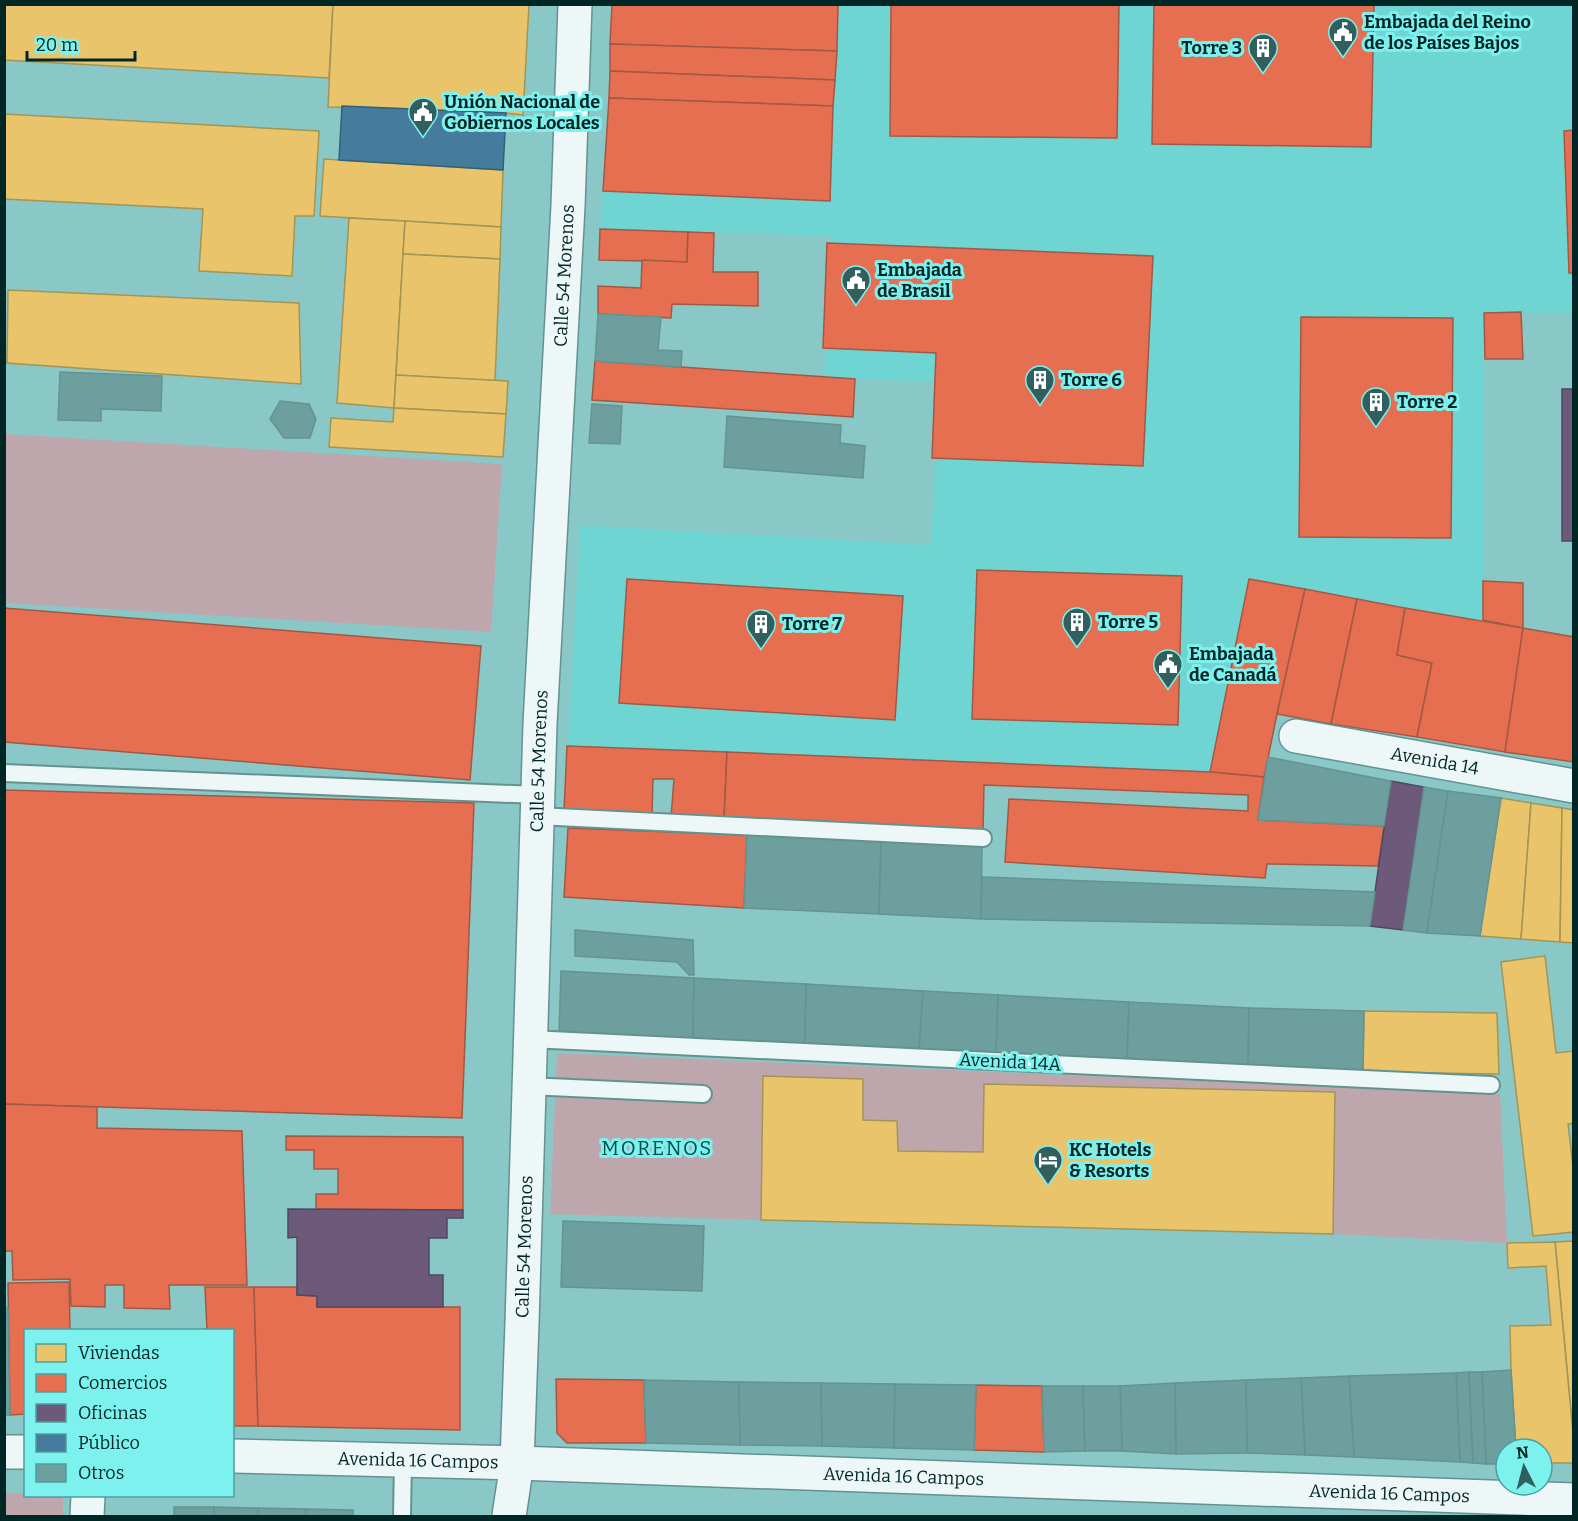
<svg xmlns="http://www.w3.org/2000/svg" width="1578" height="1521" viewBox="0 0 1578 1521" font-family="Bitter,serif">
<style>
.built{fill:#6ed5d3}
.green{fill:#bea7ac}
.homes{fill:#e9c46a;stroke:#a39556;stroke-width:1.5}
.shops{fill:#e76f51;stroke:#a25944;stroke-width:1.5}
.offices{fill:#6d597a;stroke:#4c4a61;stroke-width:1.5}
.public{fill:#457b9d;stroke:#306279;stroke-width:1.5}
.building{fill:#6d9f9f;stroke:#659392;stroke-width:1.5}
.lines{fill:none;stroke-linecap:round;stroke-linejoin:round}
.service-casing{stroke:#649291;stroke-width:20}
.minor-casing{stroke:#649291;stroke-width:36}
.secondary-casing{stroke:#649291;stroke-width:36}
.service{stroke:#edf7f7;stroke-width:16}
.minor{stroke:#edf7f7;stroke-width:33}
.secondary{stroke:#edf7f7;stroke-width:33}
.labels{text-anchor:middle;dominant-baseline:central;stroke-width:6;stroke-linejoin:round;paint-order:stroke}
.poi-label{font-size:18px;font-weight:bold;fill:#002726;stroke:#7cf1ee;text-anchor:start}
.street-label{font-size:18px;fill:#002726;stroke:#7cf1ee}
.neighbourhood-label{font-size:20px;letter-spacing:1.5px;fill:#034d4c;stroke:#7cf1ee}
</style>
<rect width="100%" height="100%" fill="#89c8c7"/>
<!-- built -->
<polygon class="built" points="839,5 1573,5 1573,313 1484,313 1483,620 1357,599 1249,579 1210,772 568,746 580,525 931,545 939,382 824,377 831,236 600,229 603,191 830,201"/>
<!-- green -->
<g class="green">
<polygon points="5,434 502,464 491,632 5,603"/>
<polygon points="557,1053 1500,1094 1507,1243 1333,1234 1334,1092 984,1084 983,1152 898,1151 897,1121 863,1120 863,1079 763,1076 761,1220 550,1214"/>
<polygon points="5,1493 25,1493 26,1496 63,1496 63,1516 5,1516"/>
</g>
<!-- homes -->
<g class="homes">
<polygon points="4,4 333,4 329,78 4,60"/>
<polygon points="333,4 529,4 523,115 506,113 328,107"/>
<polygon points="4,114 319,131 314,216 295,216 292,276 199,271 203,209 4,199"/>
<polygon points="324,159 503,170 501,227 320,216"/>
<polygon points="349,218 405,221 394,408 337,403"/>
<polygon points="405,221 501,227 500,259 403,254"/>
<polygon points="403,254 500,259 495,381 396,375"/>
<polygon points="8,290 299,303 301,384 7,363"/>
<polygon points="396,375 508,381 506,414 394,408"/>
<polygon points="394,408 506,414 503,457 329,447 331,418 393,422"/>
<polygon points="1501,798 1531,803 1521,939 1480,936"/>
<polygon points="1531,803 1562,808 1560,942 1521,939"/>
<polygon points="1562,808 1574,810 1574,943 1560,942"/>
<polygon points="1545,956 1556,1053 1574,1051 1574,1123 1568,1124 1574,1175 1574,1232 1533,1236 1501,962"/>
<polygon points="1364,1011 1497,1013 1499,1074 1363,1072"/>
<polygon points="763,1076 863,1079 863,1120 897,1121 898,1151 983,1152 984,1084 1335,1092 1333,1234 761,1220"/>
<polygon points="1574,1241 1574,1444 1555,1242"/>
<polygon points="1555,1242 1574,1444 1574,1463 1542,1463 1542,1449 1516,1449 1511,1370 1510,1326 1551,1325 1546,1266 1508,1268 1507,1243"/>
</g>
<!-- shops -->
<g class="shops">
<polygon points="612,4 838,4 837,51 610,44"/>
<polygon points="891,4 1119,4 1117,138 890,136"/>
<polygon points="1154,4 1374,4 1371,147 1152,144"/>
<polygon points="610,44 837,51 835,80 610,71"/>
<polygon points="610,71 835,80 833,106 609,98"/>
<polygon points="609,98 833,106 830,201 603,191"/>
<polygon points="1574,130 1574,273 1569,273 1564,131"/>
<polygon points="600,229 688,232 687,262 599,260"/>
<polygon points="688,232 714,233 713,272 758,272 758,306 672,304 671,318 598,314 598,286 641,288 642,260 687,262"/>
<polygon points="827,243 1153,256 1143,466 932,458 936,353 823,348"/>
<polygon points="1521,312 1523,359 1485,359 1484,313"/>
<polygon points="1301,317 1453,318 1451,538 1299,537"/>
<polygon points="595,361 855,379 853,417 592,400"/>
<polygon points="977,570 1182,576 1178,725 972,719"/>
<polygon points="627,579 903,596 895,720 619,703"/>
<polygon points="1249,579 1305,589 1277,714 1264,777 1210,772"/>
<polygon points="1483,581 1523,583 1523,628 1483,620"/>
<polygon points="1305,589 1357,599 1331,724 1277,714"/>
<polygon points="1357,599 1405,608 1397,655 1432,663 1417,737 1331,724"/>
<polygon points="4,608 481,646 470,780 4,742"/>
<polygon points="1405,608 1523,628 1505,752 1417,737 1432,663 1397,655"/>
<polygon points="1523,628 1574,637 1574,762 1505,752"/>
<polygon points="567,746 727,752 724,820 671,817 674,779 653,779 652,816 564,811"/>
<polygon points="727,752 1210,772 1264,777 1258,820 1384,826 1378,866 1267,864 1265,878 1005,862 1009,799 1248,811 1248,795 984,785 983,830 724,820"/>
<polygon points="4,790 474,803 462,1118 4,1104"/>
<polygon points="568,828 747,835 744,908 564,897"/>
<polygon points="4,1104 97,1107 97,1128 242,1131 247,1285 169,1285 170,1309 124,1308 124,1285 105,1285 105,1307 71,1306 70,1279 13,1280 12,1251 4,1251"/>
<polygon points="286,1136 463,1137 463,1210 316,1209 316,1194 338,1194 338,1169 314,1169 314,1150 286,1150"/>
<polygon points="69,1282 70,1330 26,1330 26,1414 10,1415 8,1283"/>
<polygon points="205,1287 254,1287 258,1426 232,1426 232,1330 207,1330"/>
<polygon points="254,1287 297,1287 297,1295 317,1296 317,1307 460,1307 460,1430 258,1426"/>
<polygon points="556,1379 644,1380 646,1443 567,1443 557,1433"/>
<polygon points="976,1385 1042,1386 1044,1452 974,1450"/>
</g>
<!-- offices -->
<g class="offices">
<rect x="1562" y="389" width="12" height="152"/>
<polygon points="1391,781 1424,787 1403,930 1370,926"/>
<polygon points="288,1209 463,1210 463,1218 447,1218 447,1238 429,1238 429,1275 443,1275 443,1307 317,1307 317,1296 297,1295 297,1237 288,1238"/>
</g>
<!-- public -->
<polygon class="public" points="342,106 506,113 503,170 339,160"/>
<!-- building -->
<g class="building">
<polygon points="598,314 661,317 658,350 682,351 681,367 595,361"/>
<polygon points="60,372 162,376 161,411 101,409 101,421 58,420"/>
<polygon points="280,401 309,404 316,419 310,438 284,438 270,419"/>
<polygon points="592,404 622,406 620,444 589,443"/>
<polygon points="727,416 841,425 840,443 865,446 863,478 724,467"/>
<polygon points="1268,757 1391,781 1384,826 1258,820"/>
<polygon points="1424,787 1448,791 1427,933 1403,930"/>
<polygon points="1448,791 1501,798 1480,936 1427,933"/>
<polygon points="747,835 881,842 879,914 744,908"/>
<polygon points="881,842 982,845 981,919 879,914"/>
<polygon points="982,877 1375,892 1370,926 981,919"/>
<polygon points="575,930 693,940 694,975 689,975 677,962 575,956"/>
<polygon points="561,971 694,978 693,1041 559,1032"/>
<polygon points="694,978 806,984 805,1044 693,1041"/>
<polygon points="806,984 923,991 919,1051 805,1044"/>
<polygon points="923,991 998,995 996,1056 919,1051"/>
<polygon points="998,995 1129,1002 1127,1063 996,1056"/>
<polygon points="1129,1002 1249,1008 1248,1069 1127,1063"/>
<polygon points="1249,1008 1364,1011 1363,1072 1248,1069"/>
<polygon points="563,1221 704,1226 702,1291 561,1287"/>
<polygon points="4,1308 8,1308 10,1415 4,1415"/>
<polygon points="1511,1370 1516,1449 1506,1449 1506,1464 1486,1464 1482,1372"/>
<polygon points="1469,1372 1473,1463 1460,1462 1456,1373"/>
<polygon points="1469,1372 1482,1372 1486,1464 1473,1463"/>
<polygon points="1456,1373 1460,1462 1354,1457 1349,1376"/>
<polygon points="1349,1376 1354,1457 1305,1455 1301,1378"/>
<polygon points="1301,1378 1305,1455 1247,1453 1246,1380"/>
<polygon points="644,1380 739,1382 740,1445 646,1443"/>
<polygon points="1246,1380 1247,1453 1176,1454 1175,1383"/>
<polygon points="739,1382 821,1383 822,1446 740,1445"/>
<polygon points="821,1383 895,1384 894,1448 822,1446"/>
<polygon points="1175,1383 1176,1454 1122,1451 1120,1386"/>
<polygon points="895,1384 976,1385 974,1450 894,1448"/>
<polygon points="1042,1386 1083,1386 1085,1451 1044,1452"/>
<polygon points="1083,1386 1120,1386 1122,1451 1085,1451"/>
<rect x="174" y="1507" width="40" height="9"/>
<polygon points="214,1507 258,1508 258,1516 214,1516"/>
<polygon points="258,1508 306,1509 306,1516 258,1516"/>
<polygon points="306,1509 353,1510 353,1516 306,1516"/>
</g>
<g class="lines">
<!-- service casing -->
<g class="service-casing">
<g id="service">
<polyline points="4,773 537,795"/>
<polyline points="537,816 983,838"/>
<polyline points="530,1039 1491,1085"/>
<polyline points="528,1086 703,1094"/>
<polyline points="402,1516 403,1461"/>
</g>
</g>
<!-- minor casing -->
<g class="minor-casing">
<g id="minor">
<path id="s1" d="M 1296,736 L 1574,786"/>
<polyline points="4,1452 26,1452"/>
<path id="s2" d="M 232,1456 L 517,1463 L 1574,1500"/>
<polyline points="87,1516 88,1496"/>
</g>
</g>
<!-- secondary casing -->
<g class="secondary-casing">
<g id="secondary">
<path id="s3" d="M 509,1516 L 517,1463 L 522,1323 L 540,724 L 568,206 L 575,4"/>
</g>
</g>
<!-- service -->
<use href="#service" class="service"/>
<!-- minor -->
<use href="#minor" class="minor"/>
<!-- secondary -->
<use href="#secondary" class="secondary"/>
</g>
<!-- icons -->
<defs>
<g id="civic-pin" transform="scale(1.5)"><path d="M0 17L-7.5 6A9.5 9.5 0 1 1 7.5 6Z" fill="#305f5e" stroke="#7cf1ee"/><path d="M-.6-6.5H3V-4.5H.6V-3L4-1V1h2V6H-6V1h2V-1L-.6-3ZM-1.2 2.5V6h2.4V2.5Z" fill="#fff"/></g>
<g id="building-pin" transform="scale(1.5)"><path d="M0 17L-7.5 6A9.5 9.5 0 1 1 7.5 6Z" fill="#305f5e" stroke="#7cf1ee"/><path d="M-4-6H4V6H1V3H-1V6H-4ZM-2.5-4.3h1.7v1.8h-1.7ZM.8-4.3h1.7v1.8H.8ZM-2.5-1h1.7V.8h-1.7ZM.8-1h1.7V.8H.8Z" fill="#fff"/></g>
<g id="hotel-pin" transform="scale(1.5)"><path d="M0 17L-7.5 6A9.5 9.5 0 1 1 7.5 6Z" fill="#305f5e" stroke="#7cf1ee"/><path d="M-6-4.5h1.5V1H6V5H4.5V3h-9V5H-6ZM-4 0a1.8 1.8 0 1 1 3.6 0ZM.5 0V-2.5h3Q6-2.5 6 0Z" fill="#fff"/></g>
</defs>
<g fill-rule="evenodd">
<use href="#civic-pin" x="1343" y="32"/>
<use href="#building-pin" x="1263" y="48"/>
<use href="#civic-pin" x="423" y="112"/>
<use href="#civic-pin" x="856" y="280"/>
<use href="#building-pin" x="1040" y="380"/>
<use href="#building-pin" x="1376" y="402"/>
<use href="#building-pin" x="1077" y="622"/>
<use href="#building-pin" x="761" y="624"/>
<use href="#civic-pin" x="1168" y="664"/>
<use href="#hotel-pin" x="1048" y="1160"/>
</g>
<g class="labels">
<!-- poi labels -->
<g class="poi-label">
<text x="1364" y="22">Embajada del Reino<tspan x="1364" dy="21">de los Países Bajos</tspan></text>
<text x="1242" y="48" text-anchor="end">Torre 3</text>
<text x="444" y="102">Unión Nacional de<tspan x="444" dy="21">Gobiernos Locales</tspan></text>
<text x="877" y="270">Embajada<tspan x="877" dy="21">de Brasil</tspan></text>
<text x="1061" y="380">Torre 6</text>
<text x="1397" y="402">Torre 2</text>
<text x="1098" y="622">Torre 5</text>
<text x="782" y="624">Torre 7</text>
<text x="1189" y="654">Embajada<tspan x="1189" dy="21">de Canadá</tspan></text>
<text x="1069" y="1150">KC Hotels<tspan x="1069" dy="21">&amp; Resorts</tspan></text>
</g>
<!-- street labels -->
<g class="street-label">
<text stroke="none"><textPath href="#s3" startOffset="1242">Calle 54 Morenos</textPath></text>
<text stroke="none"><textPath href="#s3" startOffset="756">Calle 54 Morenos</textPath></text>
<text stroke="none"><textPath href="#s1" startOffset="141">Avenida 14</textPath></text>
<text transform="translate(1010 1062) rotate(3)">Avenida 14A</text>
<text stroke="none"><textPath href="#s3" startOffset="270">Calle 54 Morenos</textPath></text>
<text stroke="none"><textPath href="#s2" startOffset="186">Avenida 16 Campos</textPath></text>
<text stroke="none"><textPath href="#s2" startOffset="672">Avenida 16 Campos</textPath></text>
<text stroke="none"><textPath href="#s2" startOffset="1158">Avenida 16 Campos</textPath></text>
</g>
<!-- neighbourhood labels -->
<g class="neighbourhood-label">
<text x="657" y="1148">MORENOS</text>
</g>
</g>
<!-- border -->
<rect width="1578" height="1521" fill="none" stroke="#002726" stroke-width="12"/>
<!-- legend -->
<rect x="24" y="1329" width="210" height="168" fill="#7cf1ee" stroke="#4aa09e" stroke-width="1.5"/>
<rect x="36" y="1344" width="30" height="18" fill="#e9c46a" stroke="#4aa09e" stroke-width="1.5"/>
<text x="78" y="1359" font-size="18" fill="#002726">Viviendas</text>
<rect x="36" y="1374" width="30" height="18" fill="#e76f51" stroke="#4aa09e" stroke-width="1.5"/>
<text x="78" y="1389" font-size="18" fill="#002726">Comercios</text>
<rect x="36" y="1404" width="30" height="18" fill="#6d597a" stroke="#4aa09e" stroke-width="1.5"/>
<text x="78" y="1419" font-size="18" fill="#002726">Oficinas</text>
<rect x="36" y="1434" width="30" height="18" fill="#457b9d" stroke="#4aa09e" stroke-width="1.5"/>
<text x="78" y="1449" font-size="18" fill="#002726">Público</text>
<rect x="36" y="1464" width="30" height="18" fill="#6d9f9f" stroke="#4aa09e" stroke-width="1.5"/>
<text x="78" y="1479" font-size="18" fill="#002726">Otros</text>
<!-- north arrow -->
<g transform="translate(1524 1467) rotate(354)"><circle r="28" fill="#7cf1ee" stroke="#4aa09e" stroke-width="1.5"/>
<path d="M0-4.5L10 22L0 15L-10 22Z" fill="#305f5e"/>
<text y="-9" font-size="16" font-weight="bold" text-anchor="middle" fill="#002726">N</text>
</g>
<!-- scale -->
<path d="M27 51v9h108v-9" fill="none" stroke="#002726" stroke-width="3"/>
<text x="36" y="51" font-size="18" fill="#002726" stroke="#7cf1ee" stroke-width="4.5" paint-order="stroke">20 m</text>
</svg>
